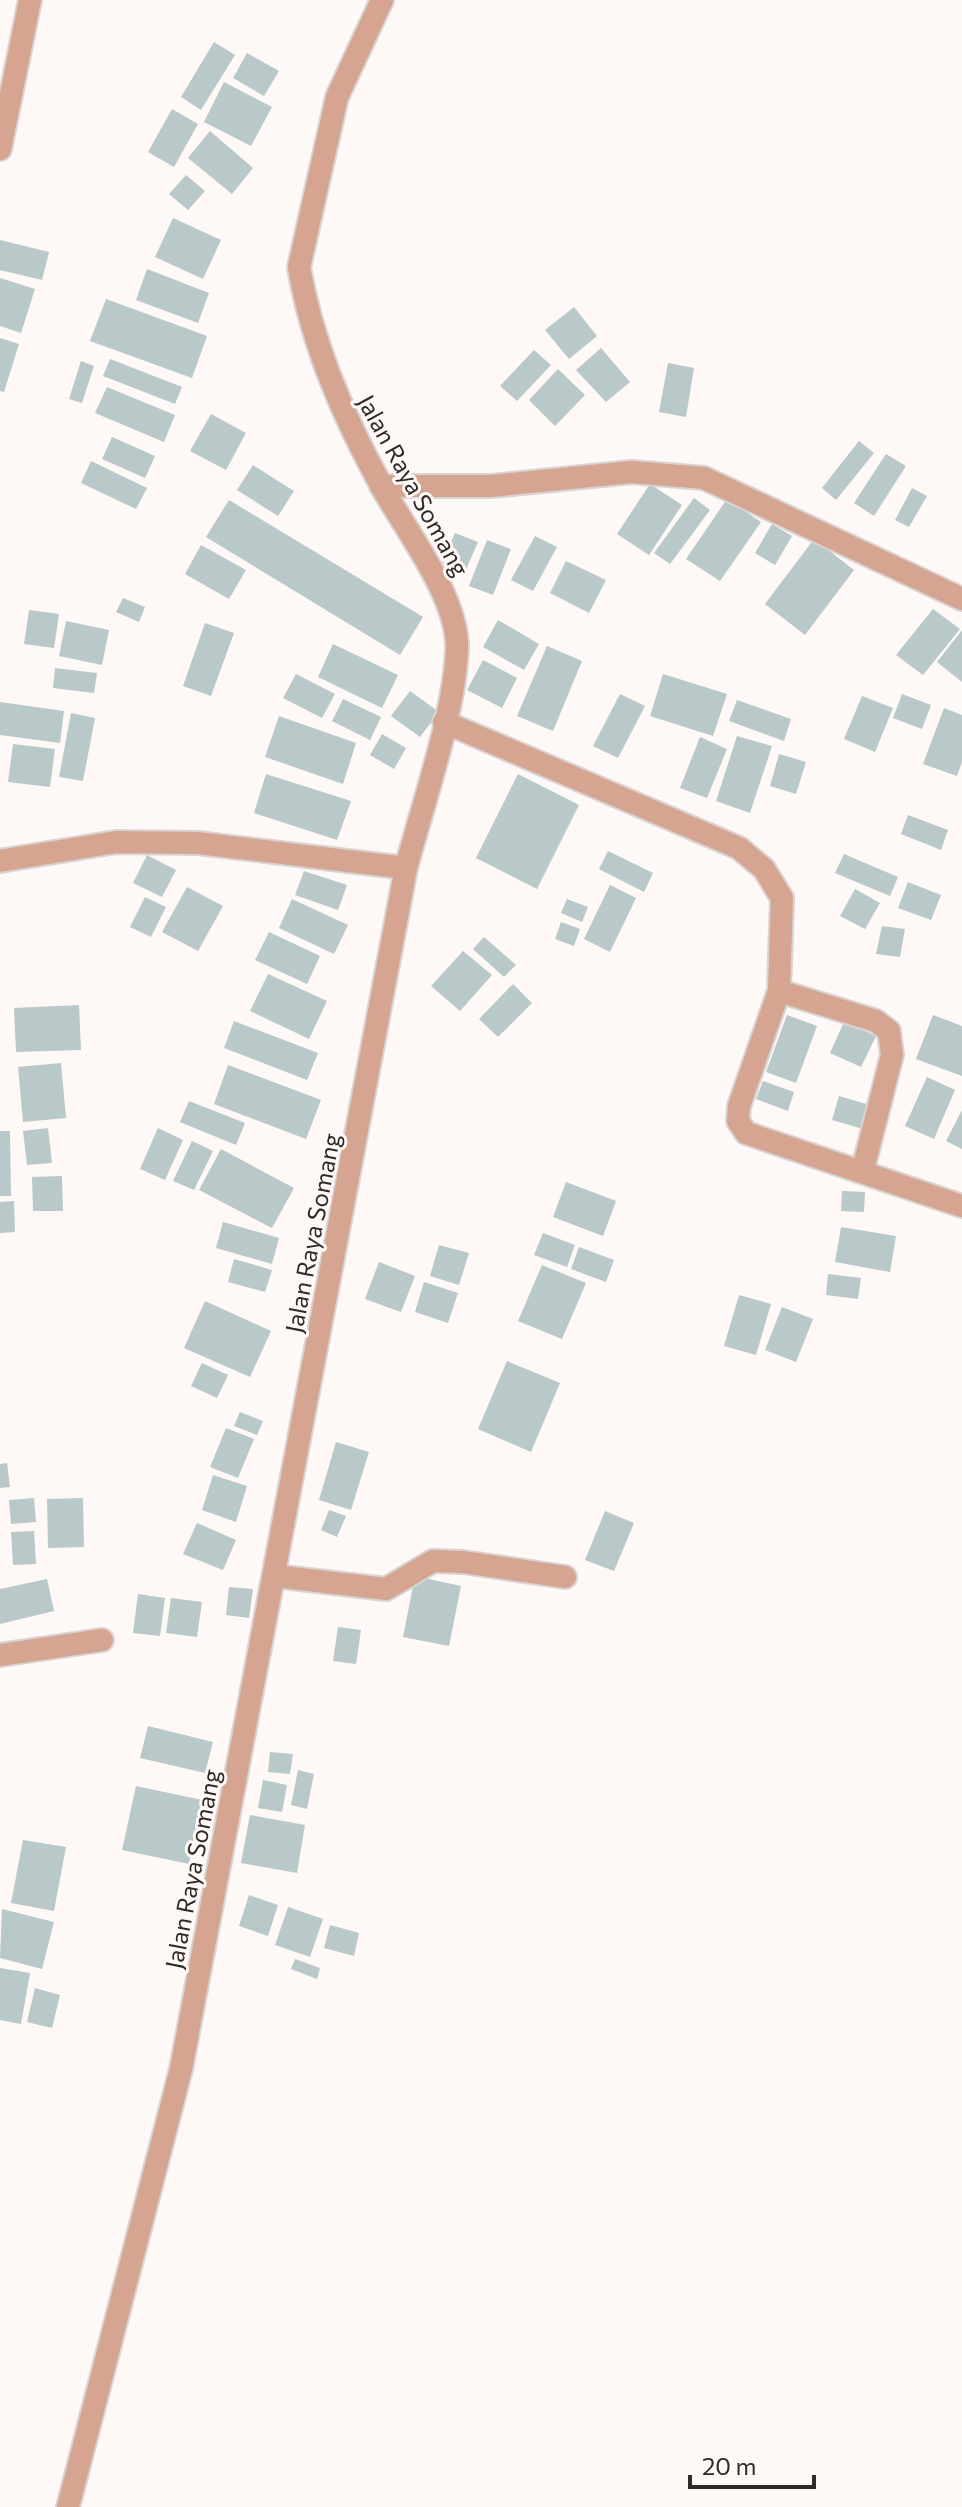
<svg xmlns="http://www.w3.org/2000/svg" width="962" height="2507" viewBox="0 0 962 2507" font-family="Commissioner,sans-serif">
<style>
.building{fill:#b9c8c8}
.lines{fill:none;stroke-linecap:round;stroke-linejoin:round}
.minor-casing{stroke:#d9d3d1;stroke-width:26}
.minor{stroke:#d5a592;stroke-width:22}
.labels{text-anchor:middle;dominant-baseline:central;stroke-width:6;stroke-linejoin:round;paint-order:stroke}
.street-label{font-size:24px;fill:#2f2a28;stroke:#fef8f6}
</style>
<rect width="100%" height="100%" fill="#fef8f6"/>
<!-- building -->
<g class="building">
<polygon points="214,42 235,55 201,110 181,97"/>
<polygon points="247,53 279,71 264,96 233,78"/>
<polygon points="224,82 272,107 251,146 204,122"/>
<polygon points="172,109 198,124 174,167 148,152"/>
<polygon points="210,131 253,168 232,194 188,158"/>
<polygon points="186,175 205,191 188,210 169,194"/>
<polygon points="173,218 221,240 203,279 155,257"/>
<polygon points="0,240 49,252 42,280 0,270"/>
<polygon points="147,269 209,293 198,323 136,300"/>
<polygon points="0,278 35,289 21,333 0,326"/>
<polygon points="106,299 207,336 192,378 90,341"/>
<polygon points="574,307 597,336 569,359 545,330"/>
<polygon points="0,338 19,344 4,392 0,391"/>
<polygon points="601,348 630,382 606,402 576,370"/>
<polygon points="534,350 551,365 517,401 500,386"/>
<polygon points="110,359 182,387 175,404 103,376"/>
<polygon points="81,361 94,366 82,403 69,399"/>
<polygon points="668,363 694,368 686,417 659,412"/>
<polygon points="558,369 585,395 555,426 529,400"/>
<polygon points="107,387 175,415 164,442 95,413"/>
<polygon points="211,414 246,433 226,470 190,451"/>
<polygon points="112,437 155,456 145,478 102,459"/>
<polygon points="859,441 874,453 836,500 822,488"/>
<polygon points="886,454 906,466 874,516 854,503"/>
<polygon points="91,461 147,488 136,509 81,483"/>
<polygon points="253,465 294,491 278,516 237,490"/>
<polygon points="650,484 682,505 649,555 617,534"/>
<polygon points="912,488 927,496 909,527 895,520"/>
<polygon points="694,498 710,510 670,564 654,553"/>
<polygon points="727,499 761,522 720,581 686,559"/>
<polygon points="229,500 423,617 400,655 206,537"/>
<polygon points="772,524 792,536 775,565 755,553"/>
<polygon points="455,533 478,542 465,572 442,563"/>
<polygon points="535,536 557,547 533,591 511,580"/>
<polygon points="814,539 854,570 805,635 765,604"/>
<polygon points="487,540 511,549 493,595 469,586"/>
<polygon points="201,545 246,570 229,599 185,574"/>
<polygon points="566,561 606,580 589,613 550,593"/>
<polygon points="123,598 145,607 139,622 116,612"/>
<polygon points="933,609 960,629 923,675 896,655"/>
<polygon points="29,610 59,614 54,648 24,644"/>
<polygon points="498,620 539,644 524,670 483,647"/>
<polygon points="66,621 109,630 102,665 59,656"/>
<polygon points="205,623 234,633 211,696 183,686"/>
<polygon points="962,630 962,682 937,662"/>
<polygon points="333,644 398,675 382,708 318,677"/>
<polygon points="547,646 582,661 553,731 517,716"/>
<polygon points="483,660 517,678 502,708 467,690"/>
<polygon points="55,668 97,673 94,693 53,688"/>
<polygon points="296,674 335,694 322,718 283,698"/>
<polygon points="663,674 727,694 713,736 650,716"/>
<polygon points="410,691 439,712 420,737 391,716"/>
<polygon points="620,694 645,706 618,758 593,746"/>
<polygon points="902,694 931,705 922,729 893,718"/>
<polygon points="862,696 893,708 875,752 844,739"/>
<polygon points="343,699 381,717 370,740 332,721"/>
<polygon points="737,700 791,719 784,741 729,721"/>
<polygon points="0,702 64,711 60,743 0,735"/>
<polygon points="944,708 962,715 962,762 957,776 923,764"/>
<polygon points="71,713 95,718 83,781 59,777"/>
<polygon points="279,716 356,743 343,784 265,757"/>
<polygon points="382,734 406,748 394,769 370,755"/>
<polygon points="737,736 772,746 750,813 716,801"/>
<polygon points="700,737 727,749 707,798 680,788"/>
<polygon points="13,744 55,749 50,787 8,782"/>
<polygon points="779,754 806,762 796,794 770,786"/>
<polygon points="266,774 351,801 337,840 254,813"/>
<polygon points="518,774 579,805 537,889 476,858"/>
<polygon points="908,815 948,830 941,850 901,834"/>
<polygon points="608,851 653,873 644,892 599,869"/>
<polygon points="844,854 898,877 890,896 835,873"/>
<polygon points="147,855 176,870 162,897 133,883"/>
<polygon points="304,871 347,885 338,910 295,895"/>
<polygon points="908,882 941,895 931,920 898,908"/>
<polygon points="610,885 636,898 610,952 584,939"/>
<polygon points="187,887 223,906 198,951 162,932"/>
<polygon points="855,889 880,903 865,929 840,916"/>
<polygon points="145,897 166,907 151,937 130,927"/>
<polygon points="292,899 348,925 334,954 279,928"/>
<polygon points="567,899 588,907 582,922 561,913"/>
<polygon points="561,922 580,929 574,946 555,939"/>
<polygon points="882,926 905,929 900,957 876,954"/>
<polygon points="269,932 320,956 307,984 255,960"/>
<polygon points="484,937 516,965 504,977 473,949"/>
<polygon points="463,951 492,975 460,1011 431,986"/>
<polygon points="268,974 327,1001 309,1039 250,1011"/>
<polygon points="513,984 532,1003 498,1037 479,1019"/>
<polygon points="79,1005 81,1050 16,1052 14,1008"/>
<polygon points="787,1015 817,1026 796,1083 766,1072"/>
<polygon points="933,1015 962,1026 962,1076 916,1059"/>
<polygon points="234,1021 318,1053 307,1080 224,1048"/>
<polygon points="844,1022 876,1036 861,1067 830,1053"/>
<polygon points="61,1063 66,1118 23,1122 18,1067"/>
<polygon points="228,1065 321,1100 306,1139 214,1104"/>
<polygon points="927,1077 955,1090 934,1139 905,1126"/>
<polygon points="763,1081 794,1092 788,1111 756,1099"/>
<polygon points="839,1096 877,1107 870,1131 832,1120"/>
<polygon points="189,1101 245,1123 236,1145 180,1122"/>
<polygon points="962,1110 962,1149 946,1141"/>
<polygon points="48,1128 52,1163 27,1165 23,1131"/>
<polygon points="158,1128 183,1140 165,1180 140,1169"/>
<polygon points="0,1131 10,1131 11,1196 0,1196"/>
<polygon points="192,1141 213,1151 194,1190 173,1181"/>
<polygon points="221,1149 294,1188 272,1228 199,1190"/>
<polygon points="62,1176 63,1211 33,1211 32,1177"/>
<polygon points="566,1182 616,1201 603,1236 553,1217"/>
<polygon points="842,1191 865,1192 864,1212 841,1211"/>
<polygon points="14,1201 15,1232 0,1233 0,1202"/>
<polygon points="223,1222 279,1238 272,1264 216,1248"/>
<polygon points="841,1227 896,1236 890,1272 835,1262"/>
<polygon points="543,1233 575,1245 567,1267 534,1255"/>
<polygon points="439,1245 469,1253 459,1285 430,1276"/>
<polygon points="579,1247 614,1260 606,1282 571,1269"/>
<polygon points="234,1259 272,1270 265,1292 228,1282"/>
<polygon points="379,1262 415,1276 401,1312 365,1299"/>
<polygon points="542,1265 586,1283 562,1339 518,1321"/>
<polygon points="828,1274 861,1278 858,1299 826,1295"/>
<polygon points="424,1282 458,1293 448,1323 415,1312"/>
<polygon points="739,1295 771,1304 756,1355 724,1346"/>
<polygon points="205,1301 271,1331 250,1377 184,1348"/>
<polygon points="782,1307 813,1319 796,1362 765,1350"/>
<polygon points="507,1361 560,1383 531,1452 478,1429"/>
<polygon points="202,1363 228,1375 217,1398 191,1386"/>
<polygon points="240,1412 263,1421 257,1435 234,1426"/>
<polygon points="226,1428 254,1439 238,1478 210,1467"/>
<polygon points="336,1442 369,1452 351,1510 319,1500"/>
<polygon points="7,1463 10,1487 0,1488 0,1464"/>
<polygon points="213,1475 247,1486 236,1522 202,1510"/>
<polygon points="34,1498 36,1522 11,1524 9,1500"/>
<polygon points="83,1498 84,1547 48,1548 47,1499"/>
<polygon points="329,1510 346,1516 337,1537 321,1530"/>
<polygon points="605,1511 634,1523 614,1571 585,1560"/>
<polygon points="197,1523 236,1540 223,1570 183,1554"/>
<polygon points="34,1531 36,1564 13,1565 11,1532"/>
<polygon points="415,1576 461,1586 449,1646 403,1637"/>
<polygon points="47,1579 54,1611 0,1624 0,1589"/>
<polygon points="229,1587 253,1589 249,1618 226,1615"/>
<polygon points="138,1594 165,1598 160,1636 133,1633"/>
<polygon points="171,1598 202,1602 197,1637 166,1633"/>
<polygon points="338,1627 361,1630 356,1664 333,1661"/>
<polygon points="148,1726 213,1742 205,1773 140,1758"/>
<polygon points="270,1752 293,1754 290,1774 268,1772"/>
<polygon points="298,1770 314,1774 307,1809 291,1805"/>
<polygon points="263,1780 287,1785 282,1812 258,1808"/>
<polygon points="136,1786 202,1800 189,1864 122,1850"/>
<polygon points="250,1815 305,1825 297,1873 241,1863"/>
<polygon points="23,1840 66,1847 54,1911 11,1903"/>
<polygon points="249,1895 278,1905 268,1936 239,1926"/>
<polygon points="288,1907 323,1919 310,1957 275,1945"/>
<polygon points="2,1909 54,1922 42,1969 0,1958"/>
<polygon points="330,1925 359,1933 354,1956 324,1948"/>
<polygon points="295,1959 320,1968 317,1979 291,1969"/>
<polygon points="0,1968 30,1973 21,2024 0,2020"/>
<polygon points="35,1988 60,1995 52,2028 27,2022"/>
</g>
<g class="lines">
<!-- minor casing -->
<g class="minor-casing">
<g id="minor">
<polyline points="0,149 30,0"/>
<polyline points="381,486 491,486 632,472 704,478 962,599"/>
<polyline points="444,722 739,848 764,869 782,898 779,991 739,1106 738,1121 746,1133 962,1206"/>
<polyline points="0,861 116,842 198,843 406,868"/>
<polyline points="779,991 876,1021 889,1031 892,1055 863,1169"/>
<polyline points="274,1576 386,1589 433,1561 463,1562 565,1577"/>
<polyline points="0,1655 102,1640"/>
<path d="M 68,2507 L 181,2069 L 406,868 C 423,804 454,715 457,650 C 459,598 406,531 382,487 C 344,418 312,345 299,267 L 337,97 L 382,0"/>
</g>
</g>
<!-- minor -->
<use href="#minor" class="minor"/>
</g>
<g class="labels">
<!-- street labels -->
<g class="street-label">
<text transform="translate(414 485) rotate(61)">Jalan Raya Somang</text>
<text transform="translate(312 1233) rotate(-79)">Jalan Raya Somang</text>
<text transform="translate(192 1869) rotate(-79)">Jalan Raya Somang</text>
</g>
</g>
<!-- scale -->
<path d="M690 2475v12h124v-12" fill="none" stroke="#2f2a28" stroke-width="4"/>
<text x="702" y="2475" font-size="24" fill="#2f2a28" stroke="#fef8f6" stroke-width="6" paint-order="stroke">20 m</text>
</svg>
